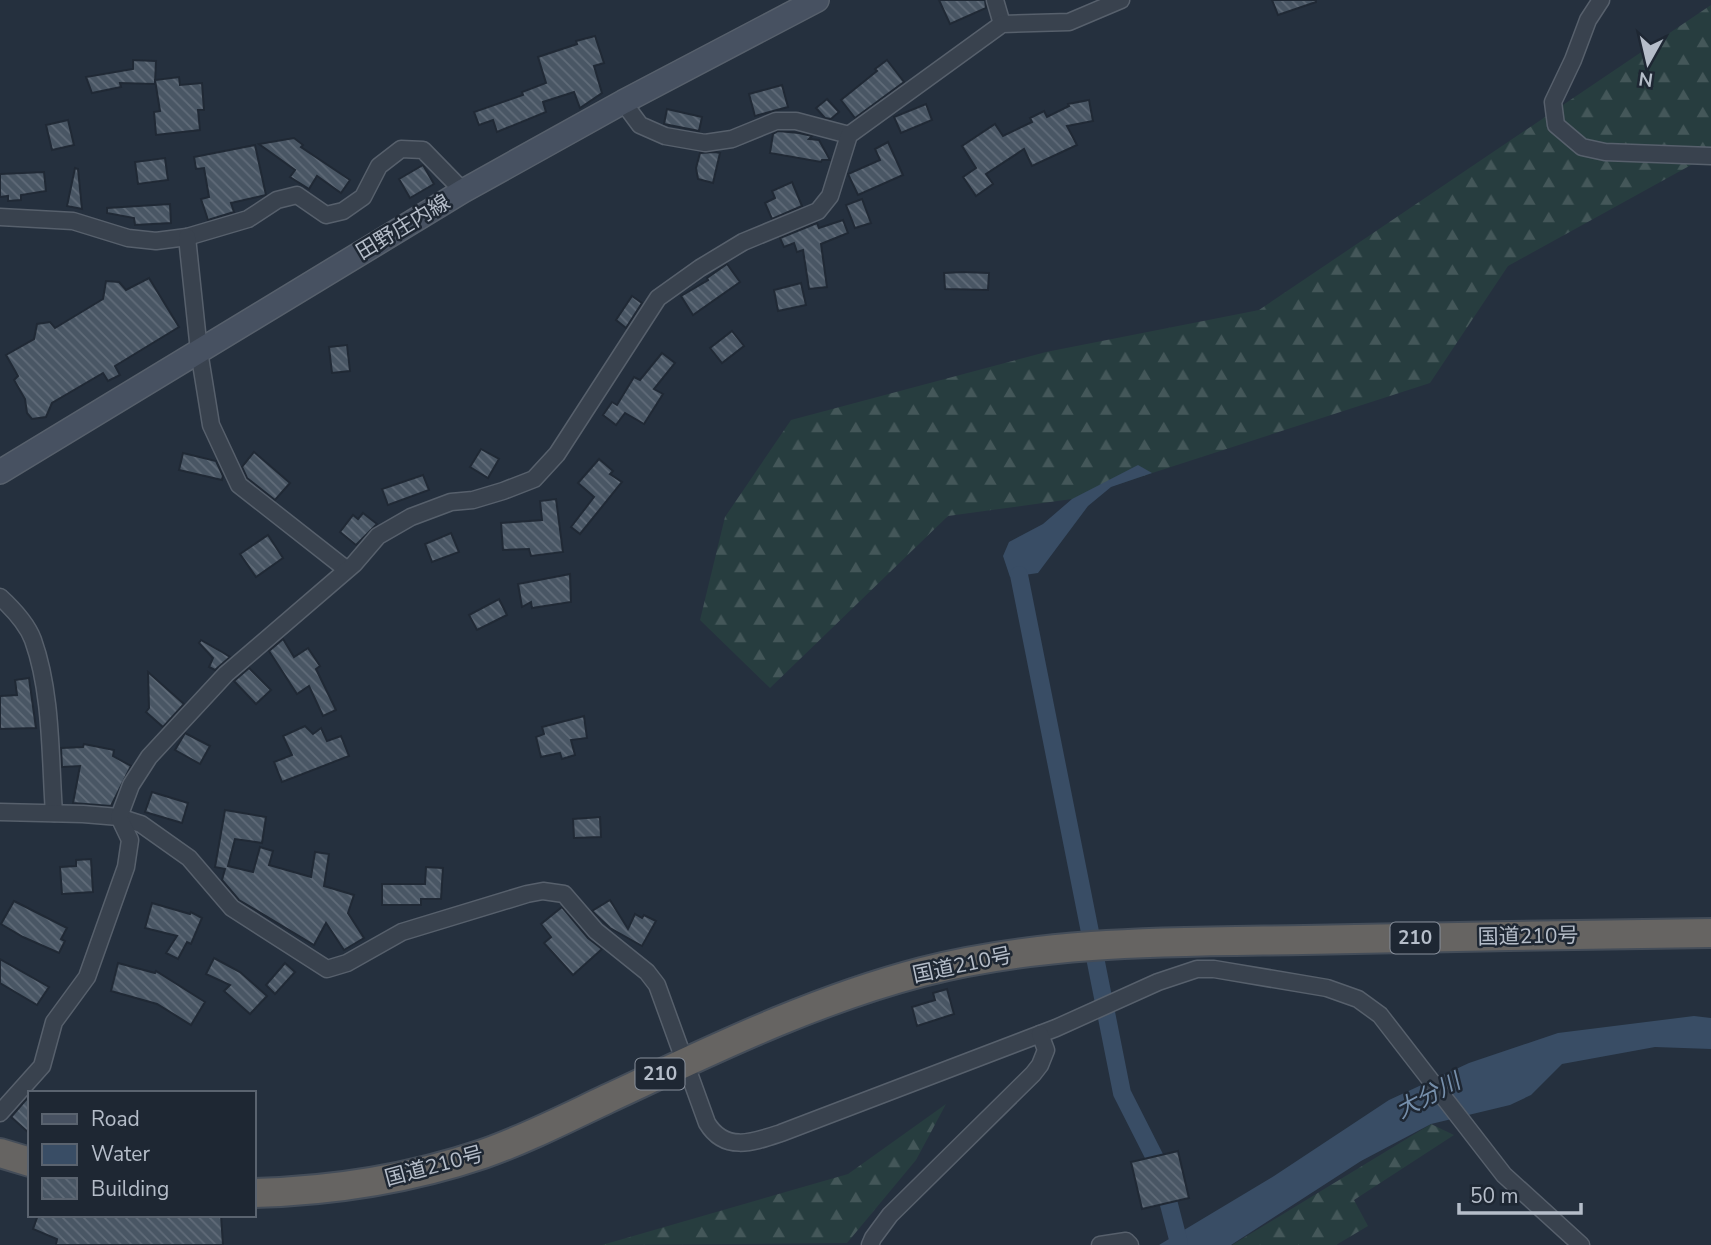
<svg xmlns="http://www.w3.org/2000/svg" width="1711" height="1245" viewBox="0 0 1711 1245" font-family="'Nunito Sans','Noto Sans JP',sans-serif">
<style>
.forest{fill:url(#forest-firs)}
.water{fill:#394d65}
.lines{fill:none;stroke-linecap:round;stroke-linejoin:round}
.canal{stroke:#394d65;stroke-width:18}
.building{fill:url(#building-back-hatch);stroke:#202935;stroke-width:2}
.minor-casing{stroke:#57606c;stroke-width:19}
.secondary-casing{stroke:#57606c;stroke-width:26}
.trunk-casing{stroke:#444d59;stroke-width:32}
.minor{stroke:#39424e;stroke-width:16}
.secondary{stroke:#475161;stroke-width:23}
.trunk{stroke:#666462;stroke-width:28}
.labels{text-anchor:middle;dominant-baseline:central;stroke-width:5;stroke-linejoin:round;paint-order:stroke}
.shield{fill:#1e2733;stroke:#88909c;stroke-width:2}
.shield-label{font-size:19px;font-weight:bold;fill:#b5bdc9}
.street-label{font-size:21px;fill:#b5bdc9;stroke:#1e2733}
.water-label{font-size:23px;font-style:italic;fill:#768fab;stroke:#1e2733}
</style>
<defs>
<pattern id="forest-firs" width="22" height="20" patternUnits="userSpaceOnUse" patternTransform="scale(1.75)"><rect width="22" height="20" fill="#273d3f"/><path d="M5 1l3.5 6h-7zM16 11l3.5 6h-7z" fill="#445759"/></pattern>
<pattern id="building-back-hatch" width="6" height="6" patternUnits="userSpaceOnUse" patternTransform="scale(1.75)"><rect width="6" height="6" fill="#495664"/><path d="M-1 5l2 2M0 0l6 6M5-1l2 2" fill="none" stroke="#616c79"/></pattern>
</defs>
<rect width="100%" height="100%" fill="#25303e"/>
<!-- forest -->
<g class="forest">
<polygon points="1711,5 1711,154 1508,266 1430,383 1072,499 948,516 770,688 700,620 725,517 791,420 1046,352 1259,310"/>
<polygon points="946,1104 916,1160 847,1243 602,1245 848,1174"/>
<polygon points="1431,1124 1454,1135 1354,1200 1368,1226 1336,1245 1232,1245"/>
</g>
<!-- water -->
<g class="water">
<polygon points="1138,465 1152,473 1111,487 1088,506 1038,573 1010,577 1003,556 1009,542 1043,524 1072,499"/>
<polygon points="1694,1016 1711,1018 1711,1049 1655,1047 1562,1064 1531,1095 1510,1105 1431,1124 1361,1161 1231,1245 1159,1245 1274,1176 1389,1100 1469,1063 1558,1033"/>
</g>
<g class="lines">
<!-- canal -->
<polyline class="canal" points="1019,575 1122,1093 1159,1166 1179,1243"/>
</g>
<!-- building -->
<g class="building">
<polygon points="939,0 985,0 986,8 950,24"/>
<polygon points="1272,0 1316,0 1316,2 1278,15"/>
<polygon points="595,36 604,63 594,66 602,93 580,108 574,92 543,102 546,112 497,132 493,120 479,125 474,112 523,95 522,92 546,83 538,57 577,44 576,41"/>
<polygon points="133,60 156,61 155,84 120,83 121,87 92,93 86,77 133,69"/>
<polygon points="887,60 904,82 855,118 841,100 877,71 875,69"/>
<polygon points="179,77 180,85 202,83 204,110 198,110 200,130 156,135 154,112 160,111 155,80"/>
<polygon points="782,85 788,107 755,116 749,94"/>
<polygon points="827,99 839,112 831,119 825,118 816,108"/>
<polygon points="1089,100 1093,121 1067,126 1077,145 1032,166 1024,149 986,174 993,184 976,196 963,177 976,168 962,146 995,124 1003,136 1032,122 1030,118 1044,111 1047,117 1069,106 1068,104"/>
<polygon points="926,104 932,120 901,133 894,117"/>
<polygon points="667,109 702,117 699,131 664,124"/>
<polygon points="68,120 74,145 52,150 46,125"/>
<polygon points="778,131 799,133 812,136 809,139 819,140 830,160 822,160 821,162 770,153 773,134"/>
<polygon points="294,138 303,145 301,147 350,180 341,193 317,176 309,189 290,177 295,170 259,144"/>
<polygon points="888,142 903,175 858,195 848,174 880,160 875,149"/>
<polygon points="255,145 266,195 231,203 234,212 208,220 201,199 209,197 204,168 196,169 194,157"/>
<polygon points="715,152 720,153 713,183 698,179 696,168 700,153"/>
<polygon points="165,158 168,180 138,184 135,162"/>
<polygon points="423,165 434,184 410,198 399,179"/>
<polygon points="75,168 78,169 82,209 67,206"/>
<polygon points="44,172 46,191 21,195 21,200 8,201 8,196 0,197 0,174"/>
<polygon points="792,182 802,206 772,219 765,203 775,198 772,191"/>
<polygon points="862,199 871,223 855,228 846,205"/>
<polygon points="170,204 171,223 135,225 134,218 107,213 107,208"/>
<polygon points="843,220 848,233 821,244 827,287 809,289 803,250 797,252 794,243 784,247 780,238 817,223 819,228"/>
<polygon points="727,264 740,282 693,315 681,296 708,280 707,278"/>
<polygon points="963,272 989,273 988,290 945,289 944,273"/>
<polygon points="149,278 179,327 115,366 120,375 108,381 103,373 52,403 46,417 32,419 27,413 25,399 14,380 18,376 6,355 34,339 37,324 50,322 55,328 103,299 106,281 119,282 126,290"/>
<polygon points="801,283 806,305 778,311 774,290"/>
<polygon points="632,296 642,303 626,328 616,320"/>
<polygon points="732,331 744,346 722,363 710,348"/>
<polygon points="347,345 350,371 332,373 329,347"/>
<polygon points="662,353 675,363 654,389 663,394 644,424 625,413 616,425 603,415 612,402 617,405 634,377 640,380"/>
<polygon points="481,449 499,459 488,478 470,467"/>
<polygon points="254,452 290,483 275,500 247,478 242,467"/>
<polygon points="183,453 216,461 223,476 222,480 179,470"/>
<polygon points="599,459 613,471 610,474 622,482 580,534 571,527 594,497 578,483"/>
<polygon points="423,475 429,490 388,505 382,489"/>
<polygon points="556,499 563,552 531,556 529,549 503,550 501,523 542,520 540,501"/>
<polygon points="363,513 377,524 356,545 340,532 353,515 358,519"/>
<polygon points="451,533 459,552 432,562 425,544"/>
<polygon points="268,535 283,558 256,577 240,554"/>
<polygon points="570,574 571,602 532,608 531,602 522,607 518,584"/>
<polygon points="499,599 507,615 477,630 469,615"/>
<polygon points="283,639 294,657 308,648 320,666 316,669 336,710 323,716 309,686 297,694 269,651"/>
<polygon points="201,640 222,652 230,657 215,670 209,667 213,658 199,643"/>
<polygon points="249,668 271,690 256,704 234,681"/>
<polygon points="148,672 184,704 163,727 146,712 149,708"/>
<polygon points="29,678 36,728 0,729 0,696 17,695 15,680"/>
<polygon points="584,716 587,738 571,740 575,755 562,759 560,753 541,757 536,737 544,734 542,727"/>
<polygon points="305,726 313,734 321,728 327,741 341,736 349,756 282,782 274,762 292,755 283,736"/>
<polygon points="185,733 210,746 200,764 175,750"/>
<polygon points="84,744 114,750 113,756 131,766 111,806 73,803 80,766 62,767 61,748 83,747"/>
<polygon points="152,792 188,803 182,823 145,812"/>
<polygon points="225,810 266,817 262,843 235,839 228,866 253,872 260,847 273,851 269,865 311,877 315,852 329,854 324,886 354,895 348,913 364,938 344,950 326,923 314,945 239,900 222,880 225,869 215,867"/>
<polygon points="600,817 601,837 574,838 573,819"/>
<polygon points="91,859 93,892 62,894 60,867 76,866 76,860"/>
<polygon points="426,867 443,868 441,899 421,899 421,905 382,905 382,884 425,884"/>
<polygon points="610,900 628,929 635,914 642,918 644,915 656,921 642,946 610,928 592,911"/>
<polygon points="14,901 67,928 61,939 65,941 59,953 23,937 1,924"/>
<polygon points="152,903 190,914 191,912 202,918 191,944 187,942 178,959 166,953 177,936 145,928"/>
<polygon points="562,907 588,938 602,949 573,975 544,943 551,937 541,924"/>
<polygon points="214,958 240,972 267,996 250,1014 224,991 230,985 206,974"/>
<polygon points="0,959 49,987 37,1005 0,983"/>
<polygon points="118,963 155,973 156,971 205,1002 191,1025 157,1004 111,991"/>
<polygon points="285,963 295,972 275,994 266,985"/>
<polygon points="947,989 954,1014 917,1026 912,1007 935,1000 933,993"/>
<polygon points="30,1095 30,1134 11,1117"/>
<polygon points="1178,1151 1189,1198 1142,1209 1131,1162"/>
<polygon points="38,1215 221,1215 223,1245 56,1245 57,1239 33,1229"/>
</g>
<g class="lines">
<!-- minor casing -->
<g class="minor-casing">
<g id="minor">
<polyline points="995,0 1002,24"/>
<polyline points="1601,0 1588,20 1573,60 1553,102 1556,125 1582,147 1605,152 1711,156"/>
<polyline points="623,102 640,125 665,136 705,143 732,139 776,121 796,121 849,135"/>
<polyline points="0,217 73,221 128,238 156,241 187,237 248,219 277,200 297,195 326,215 343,211 363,197 379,166 401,149 423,150 463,191"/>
<polyline points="187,237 199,351 211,425 239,485 346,569"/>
<path d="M 0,597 C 12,608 27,624 33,640 C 52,693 50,757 54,813"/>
<path d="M 0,812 L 83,814 L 119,817 L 141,824 L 189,858 L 232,908 L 327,969 L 347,963 L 402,932 L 527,894 L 543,891 L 564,894 L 596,931 L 647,972 L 657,985 L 707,1123 C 725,1153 754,1142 781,1133 L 1056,1028 L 1158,982 L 1197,969 L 1214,969 L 1327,988 L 1358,999 L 1380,1015 L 1504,1175 L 1581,1245"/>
<polyline points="0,1113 42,1066 54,1022 87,977 126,867 130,840 119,817 131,785 149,757 226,674 354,564 378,536 411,517 451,502 473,500 503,491 534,479 557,454 658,298 700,268 743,242 818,211 830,196 849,135 1002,24 1069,22 1121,0"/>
<polyline points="870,1245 873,1238 890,1215 1033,1074 1040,1065 1046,1050 1040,1034"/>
<polyline points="1100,1245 1126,1241 1130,1245"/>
</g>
</g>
<!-- secondary casing -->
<g class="secondary-casing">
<polyline id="secondary" points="0,472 463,191 623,102 817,0"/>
</g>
<!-- trunk casing -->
<g class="trunk-casing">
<g id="trunk">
<polyline points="0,1153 30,1162"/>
<path d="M 254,1193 C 332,1191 409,1179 483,1154 C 526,1139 567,1118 607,1099 C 710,1051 811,1001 922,972 C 1047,940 1176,942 1304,940 C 1440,937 1575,935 1711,933"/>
</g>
</g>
<!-- minor -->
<use href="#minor" class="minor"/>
<!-- secondary -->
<use href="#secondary" class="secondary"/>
<!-- trunk -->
<use href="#trunk" class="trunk"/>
</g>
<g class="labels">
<!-- shield labels -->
<g class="shield">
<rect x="1390.5" y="922.5" width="49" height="31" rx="5"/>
<rect x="635.5" y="1058.5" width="49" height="31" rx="5"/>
</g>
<g class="shield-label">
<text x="1415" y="938">210</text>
<text x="660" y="1074">210</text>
</g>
<!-- street labels -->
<g class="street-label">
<text transform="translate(403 227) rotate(-31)">田野庄内線</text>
<text transform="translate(1528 936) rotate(-1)">国道210号</text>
<text transform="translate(962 965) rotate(-12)">国道210号</text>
<text transform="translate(434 1166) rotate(-15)">国道210号</text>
</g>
<!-- water labels -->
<g class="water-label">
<text transform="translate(1428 1096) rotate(-28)">大分川</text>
</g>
</g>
<!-- legend -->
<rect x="28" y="1091" width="228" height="126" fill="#1e2733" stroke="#5a636f" stroke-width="2"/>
<rect x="42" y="1114" width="35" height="10" fill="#475161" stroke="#5a636f" stroke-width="2"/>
<text x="91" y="1126" font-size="21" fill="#b5bdc9">Road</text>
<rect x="42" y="1144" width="35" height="21" fill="#394d65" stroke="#5a636f" stroke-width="2"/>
<text x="91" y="1161" font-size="21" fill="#b5bdc9">Water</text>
<rect x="42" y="1178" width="35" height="21" fill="url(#building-back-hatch)" stroke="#5a636f" stroke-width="2"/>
<text x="91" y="1196" font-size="21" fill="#b5bdc9">Building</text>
<!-- north arrow -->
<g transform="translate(1648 63) rotate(188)" stroke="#1e2733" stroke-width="5" paint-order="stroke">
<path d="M0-5L12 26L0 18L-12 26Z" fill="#b5bdc9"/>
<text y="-10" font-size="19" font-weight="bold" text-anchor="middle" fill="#b5bdc9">N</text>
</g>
<!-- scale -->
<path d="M1459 1203v10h122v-10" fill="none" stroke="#b5bdc9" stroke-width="3.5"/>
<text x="1470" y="1203" font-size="21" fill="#b5bdc9" stroke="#1e2733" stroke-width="5" paint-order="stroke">50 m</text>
</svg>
